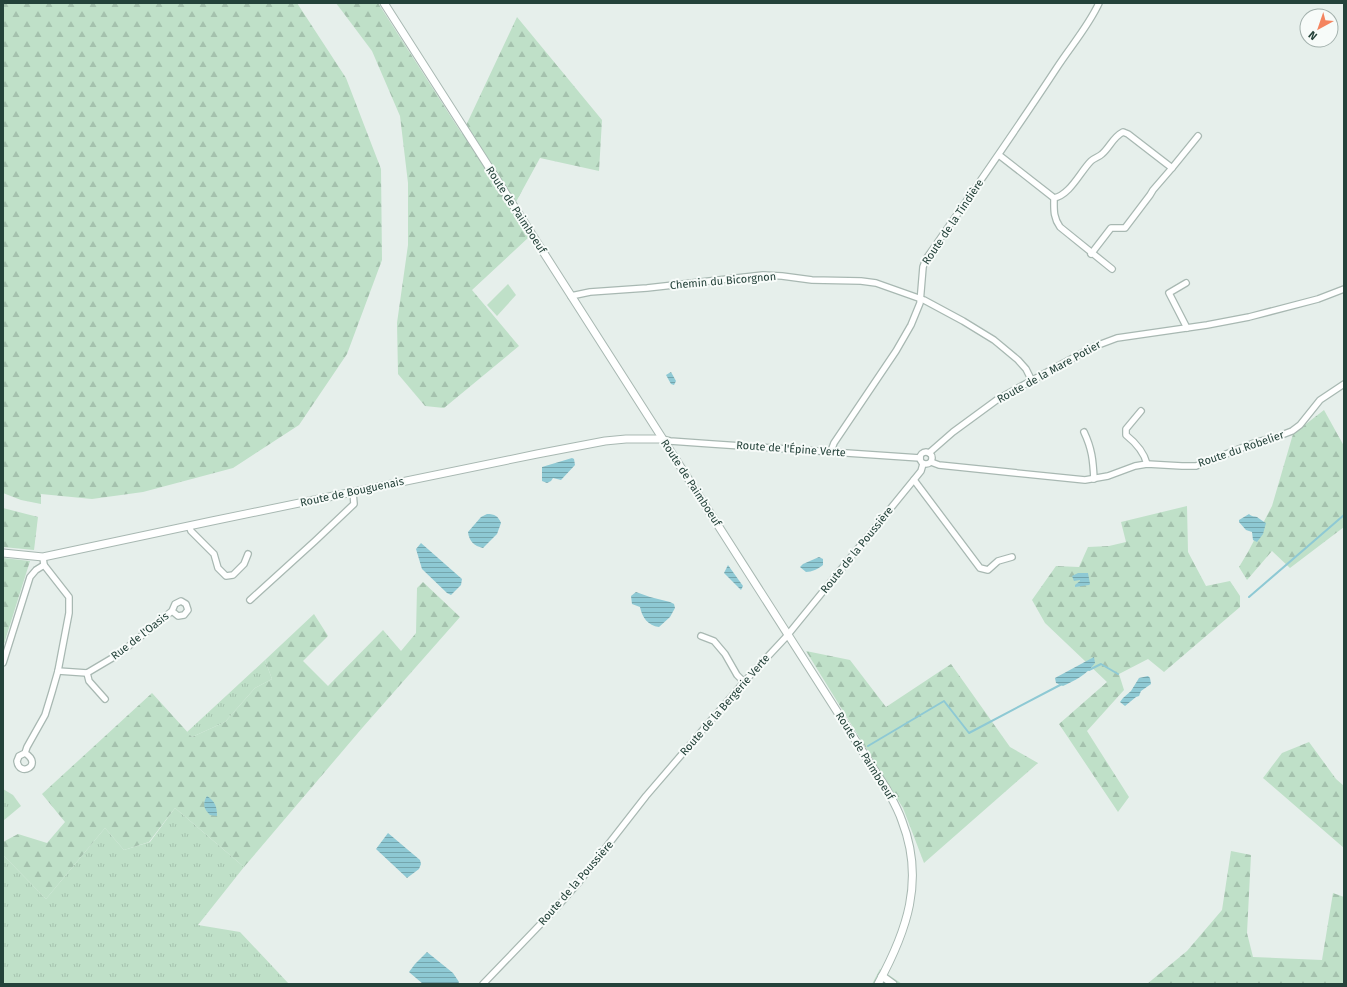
<svg xmlns="http://www.w3.org/2000/svg" width="1347" height="987" viewBox="0 0 1347 987" font-family="'Fira Sans',sans-serif">
<style>
.grass{fill:url(#grass-tufts)}
.forest{fill:url(#forest-firs)}
.pitch{fill:#bfe0c8}
.water{fill:url(#water-rules)}
.lines{fill:none;stroke-linecap:round;stroke-linejoin:round}
.stream{stroke:#8ec9d4;stroke-width:2}
.minor-casing{stroke:#a8b8b2;stroke-width:8}
.tertiary-casing{stroke:#a8b8b2;stroke-width:9}
.minor{stroke:#fff;stroke-width:5.5}
.tertiary{stroke:#fff;stroke-width:7}
.labels{text-anchor:middle;dominant-baseline:central;stroke-width:4;stroke-linejoin:round;paint-order:stroke}
.street-label{font-size:11px;fill:#24423a;stroke:#f7fbf9}
</style>
<defs>
<pattern id="grass-tufts" width="24" height="20" patternUnits="userSpaceOnUse"><rect width="24" height="20" fill="#bfe0c8"/><path d="M3 7l-1-3M5 7V3M7 7l1-3M15 17l-1-3M17 17v-4M19 17l1-3" fill="none" stroke="#a4c1ad"/></pattern>
<pattern id="forest-firs" width="22" height="20" patternUnits="userSpaceOnUse"><rect width="22" height="20" fill="#bfe0c8"/><path d="M5 1l3.5 6h-7zM16 11l3.5 6h-7z" fill="#a4c1ad"/></pattern>
<pattern id="water-rules" width="6" height="5" patternUnits="userSpaceOnUse"><rect width="6" height="5" fill="#8ec9d4"/><path d="M0 2.5h6" fill="none" stroke="#74a5ad"/></pattern>
</defs>
<rect width="100%" height="100%" fill="#e6efeb"/>
<!-- grass -->
<g class="grass">
<polygon points="265,660 272,679 255,688 225,722 192,737 187,732"/>
<polygon points="3,789 13,795 21,806 3,821"/>
<polygon points="175,808 244,867 198,925 240,932 289,984 3,984 3,855 46,899 105,828 124,850 150,842"/>
<polygon points="880,969 902,984 872,984"/>
</g>
<!-- forest -->
<g class="forest">
<polygon points="3,3 297,3 346,78 381,169 382,260 347,354 299,425 233,468 143,492 92,499 41,494 41,504 21,500 3,493"/>
<polygon points="336,3 378,3 462,134 517,17 602,120 599,171 540,158 511,211 529,237 472,290 519,346 444,408 425,406 398,374 397,323 408,245 408,183 400,116 372,51"/>
<polygon points="1324,410 1344,446 1344,527 1290,568 1272,551 1247,580 1239,567 1248,552 1272,506 1293,434"/>
<polygon points="1187,506 1188,552 1206,586 1230,581 1240,596 1240,607 1164,672 1148,659 1119,674 1124,690 1087,731 1129,797 1118,812 1059,724 1107,682 1045,623 1032,600 1056,566 1079,567 1088,547 1109,546 1126,542 1121,522"/>
<polygon points="3,508 38,517 34,550 3,547"/>
<polygon points="3,558 30,561 3,647"/>
<polygon points="423,582 460,617 363,727 244,867 175,808 149,842 124,850 105,828 46,899 3,855 3,842 18,834 47,843 65,822 42,794 152,693 192,737 225,722 255,688 272,679 265,660 314,614 328,636 303,661 328,686 383,630 401,651 416,633 417,588"/>
<polygon points="806,651 850,660 886,707 951,664 1010,747 1038,763 924,863 903,808"/>
<polygon points="1309,742 1336,779 1344,786 1344,848 1263,778 1282,753"/>
<polygon points="1231,851 1251,855 1247,933 1253,957 1322,960 1333,893 1344,897 1344,984 1147,984 1187,951 1222,910"/>
</g>
<!-- pitch -->
<polygon class="pitch" points="508,284 516,295 497,316 487,305"/>
<!-- water -->
<g class="water">
<polygon points="671,372 676,381 674,385 671,384 666,375"/>
<polygon points="572,458 574,459 575,465 561,480 553,478 551,481 547,483 542,481 542,467"/>
<path d="M 487,514 C 495,514 498,516 501,523 L 497,534 L 483,548 C 474,546 469,541 468,532 L 481,517 Z"/>
<path d="M 1249,514 C 1252,517 1254,516 1257,517 C 1260,519 1264,522 1266,523 L 1263,534 L 1257,542 L 1253,540 L 1252,532 L 1246,530 L 1239,522 L 1239,520 Z"/>
<polygon points="421,543 462,579 461,585 451,595 447,593 422,569 416,549"/>
<path d="M 819,557 L 823,559 L 823,565 C 818,569 812,572 806,572 L 800,567 L 803,564 Z"/>
<polygon points="728,565 743,586 741,590 724,573"/>
<polygon points="1078,573 1088,573 1090,584 1089,585 1075,587 1075,585 1080,581 1080,580 1074,581 1072,576"/>
<path d="M 636,592 L 650,597 L 670,602 L 674,604 L 675,608 L 670,617 L 659,627 C 648,626 642,617 640,607 L 632,604 L 631,596 Z"/>
<path d="M 1094,657 L 1095,663 C 1086,675 1076,680 1063,686 L 1056,683 L 1055,678 Z"/>
<polygon points="1148,676 1150,678 1151,684 1141,691 1139,696 1136,697 1125,706 1120,702 1123,698 1131,691 1139,678"/>
<path d="M 207,796 C 215,801 217,807 217,816 L 210,815 C 204,809 202,804 207,796 Z"/>
<polygon points="388,833 420,860 421,864 419,869 407,878 376,849"/>
<polygon points="427,952 453,973 459,982 458,984 423,984 409,972 415,964"/>
</g>
<g class="lines">
<!-- stream -->
<g class="stream">
<polyline points="1249,597 1344,515"/>
<polyline points="1089,670 1101,664 1118,674"/>
<polyline points="868,746 944,701 969,733 1062,684"/>
</g>
<!-- minor casing -->
<g class="minor-casing">
<g id="minor">
<path d="M 999,155 L 1054,198 C 1054,209 1053,217 1060,227 L 1112,269"/>
<polyline points="1172,168 1198,136"/>
<path d="M 1054,198 C 1070,195 1080,172 1091,161 C 1094,158 1099,157 1102,154 C 1110,147 1113,137 1123,132 L 1128,134 L 1172,168 L 1153,190 L 1150,195 L 1125,228 L 1111,228 L 1091,254"/>
<polyline points="1186,283 1169,293 1187,328"/>
<polyline points="571,296 590,292 647,288 763,275 782,276 812,280 861,281 876,283 924,300 963,321 994,340 1018,360 1026,369 1032,381"/>
<path d="M 1141,411 L 1126,429 L 1126,435 C 1136,443 1144,452 1147,464"/>
<path d="M 1084,432 C 1092,449 1093,460 1094,479"/>
<polyline points="662,439 670,441 712,444 920,458"/>
<path d="M 831,451 L 834,443 L 896,351 L 911,325 L 920,303 L 923,267 L 926,259 C 970,196 1014,133 1056,69 C 1070,47 1088,27 1099,3"/>
<circle cx="926" cy="458" r="6"/>
<polyline points="929,453 953,432 998,399 1093,347 1117,338 1207,325 1249,317 1318,299 1344,289"/>
<polyline points="931,462 939,465 1085,480 1108,476 1135,466 1147,464 1182,466 1196,466 1254,443 1279,436 1292,431 1300,425 1320,400 1344,384"/>
<polyline points="914,480 980,568 988,570 998,561 1012,557"/>
<polyline points="189,526 191,531 214,554 218,568 226,576 233,575 244,564 248,554"/>
<polyline points="250,600 315,541 354,504 353,492"/>
<polyline points="701,636 714,641 725,654 737,675 744,682"/>
<polyline points="3,663 30,577 36,570 44,565"/>
<polyline points="58,671 87,673 119,654 172,611 175,604 181,601 186,604 188,610 184,615 178,616 172,611"/>
<polyline points="87,673 89,681 105,699"/>
<path d="M 25,753 C 44,765 19,778 17,761 L 19,756 L 25,753 L 27,747 L 45,715 L 52,692 L 58,671 L 69,613 L 69,597 L 44,565 L 43,557"/>
<polyline points="483,984 557,907 579,882 646,796 744,682 786,637 921,471 923,464"/>
</g>
</g>
<!-- tertiary casing -->
<g class="tertiary-casing">
<g id="tertiary">
<path d="M 384,3 L 886,788 C 892,799 898,809 902,821 C 925,880 907,931 878,984"/>
<polyline points="3,553 43,557 212,521 537,454 605,441 626,439 662,439"/>
<polyline points="882,976 893,984"/>
</g>
</g>
<!-- minor -->
<use href="#minor" class="minor"/>
<!-- tertiary -->
<use href="#tertiary" class="tertiary"/>
</g>
<g class="labels">
<!-- street labels -->
<g class="street-label">
<text transform="translate(516 210) rotate(57)">Route de Paimboeuf</text>
<text transform="translate(953 222) rotate(-56)">Route de la Tindière</text>
<text transform="translate(723 281) rotate(-5)">Chemin du Bicorgnon</text>
<text transform="translate(1049 372) rotate(-29)">Route de la Mare Potier</text>
<text transform="translate(791 449) rotate(4)">Route de l'Épine Verte</text>
<text transform="translate(1241 449) rotate(-19)">Route du Robelier</text>
<text transform="translate(691 483) rotate(57)">Route de Paimboeuf</text>
<text transform="translate(352 492) rotate(-12)">Route de Bouguenais</text>
<text transform="translate(857 550) rotate(-51)">Route de la Poussière</text>
<text transform="translate(140 636) rotate(-38)">Rue de l'Oasis</text>
<text transform="translate(725 705) rotate(-49)">Route de la Bergerie Verte</text>
<text transform="translate(865 756) rotate(58)">Route de Paimboeuf</text>
<text transform="translate(576 883) rotate(-49)">Route de la Poussière</text>
</g>
</g>
<!-- border -->
<rect width="1347" height="987" fill="none" stroke="#24423a" stroke-width="8"/>
<!-- north arrow -->
<g transform="translate(1319 28) rotate(220)"><circle r="19" fill="#f7fbf9" stroke="#a3b1ad"/>
<path d="M0-3L7 15L0 10L-7 15Z" fill="#f4845f"/>
<text y="-6" font-size="11" font-weight="bold" text-anchor="middle" fill="#24423a">N</text>
</g>
</svg>
